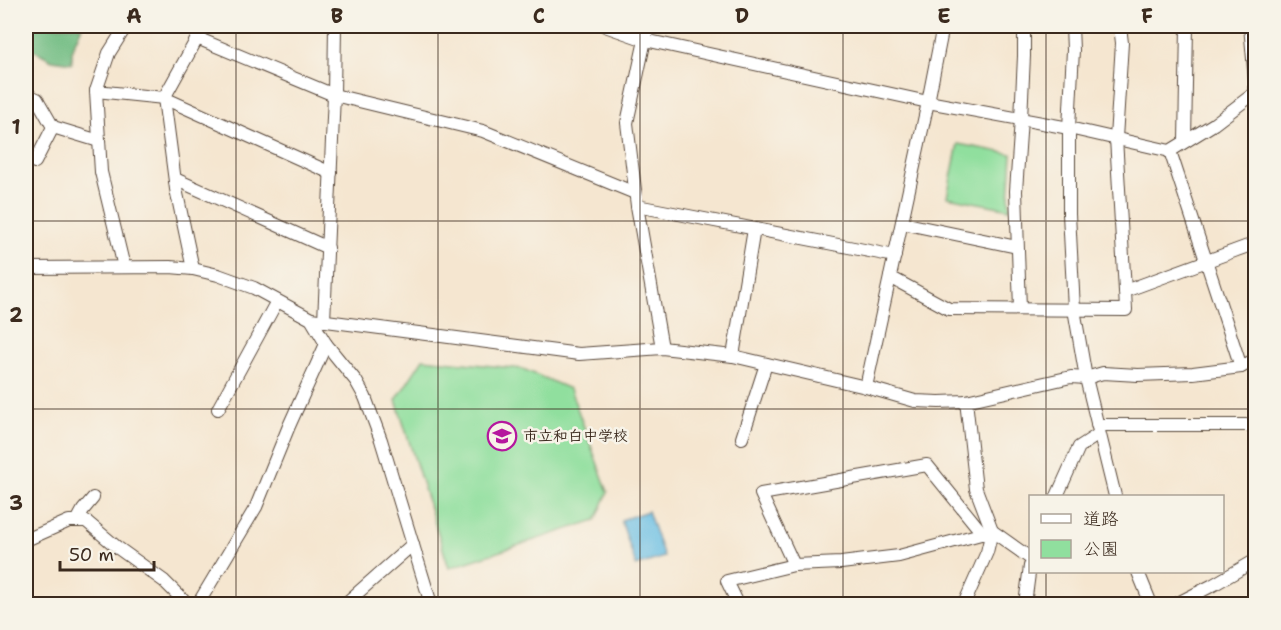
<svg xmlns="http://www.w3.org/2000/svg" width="1281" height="630" viewBox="0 0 1281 630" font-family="'Shantell Sans','Klee One',sans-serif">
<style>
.green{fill:#90df9e;stroke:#66845e;stroke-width:1.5}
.forest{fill:#74be85;stroke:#587452;stroke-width:1.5}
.water{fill:#67bee4;stroke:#517481;stroke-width:1.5}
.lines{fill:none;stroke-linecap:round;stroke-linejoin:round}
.minor-casing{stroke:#574639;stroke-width:14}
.minor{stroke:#fff;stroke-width:12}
.grid{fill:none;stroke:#3b2a1e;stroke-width:1.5;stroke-opacity:0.55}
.labels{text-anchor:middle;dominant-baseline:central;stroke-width:5;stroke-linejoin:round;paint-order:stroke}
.poi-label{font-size:15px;font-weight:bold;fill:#3b2a1e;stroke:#f7f3e8;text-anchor:start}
.neatline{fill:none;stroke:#3b2a1e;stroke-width:2}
.grid-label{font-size:20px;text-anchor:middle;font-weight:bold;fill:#3b2a1e}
</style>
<rect width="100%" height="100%" fill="#f7f3e8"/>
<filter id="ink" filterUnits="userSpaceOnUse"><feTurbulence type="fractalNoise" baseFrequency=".0167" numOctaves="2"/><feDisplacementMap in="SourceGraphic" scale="12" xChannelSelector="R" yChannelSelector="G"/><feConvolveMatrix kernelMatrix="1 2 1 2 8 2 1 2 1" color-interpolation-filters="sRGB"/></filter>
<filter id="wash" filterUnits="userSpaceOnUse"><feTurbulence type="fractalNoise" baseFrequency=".008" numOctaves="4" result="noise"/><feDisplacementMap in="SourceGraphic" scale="24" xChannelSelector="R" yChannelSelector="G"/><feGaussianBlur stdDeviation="1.35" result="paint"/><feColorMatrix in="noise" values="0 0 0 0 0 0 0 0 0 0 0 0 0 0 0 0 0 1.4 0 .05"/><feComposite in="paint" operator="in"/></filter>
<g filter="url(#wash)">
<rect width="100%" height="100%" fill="#f5e6d0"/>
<!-- green -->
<g class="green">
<polygon points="958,144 1012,154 1009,199 1010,209 947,197"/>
<polygon points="423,359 523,369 570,389 608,492 596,520 449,568 396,400"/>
</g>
<!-- forest -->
<polygon class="forest" points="27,26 82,26 72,49 72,63 52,60 26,46 26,27"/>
<!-- water -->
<polygon class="water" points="648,511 664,557 636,566 621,520"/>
</g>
<g filter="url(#ink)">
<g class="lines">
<!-- minor casing -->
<g class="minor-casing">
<g id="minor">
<polyline points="605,26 645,40 928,102 1069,128 1170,151 1214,124 1256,92"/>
<polyline points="648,26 627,123 637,206 662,348"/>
<polyline points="1072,26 1073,50 1069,128 1069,214 1074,309 1086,378 1115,496"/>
<polyline points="1120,26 1122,43 1116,138 1125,291"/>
<polyline points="1250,26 1256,92"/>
<polyline points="197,38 334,95 483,131 635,193"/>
<polyline points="96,91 164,98 331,173"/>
<polyline points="26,94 37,99 53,127 99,141"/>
<polyline points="1185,141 1187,26"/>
<polyline points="1170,151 1241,367"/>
<polyline points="26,158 35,162 53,127"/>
<polyline points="175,179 328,248"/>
<polyline points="637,206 895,256"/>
<polyline points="902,223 1017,247"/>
<polyline points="124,267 101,172 96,91 109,53 126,26"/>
<polyline points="26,268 170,267 193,269 218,275 254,288 311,319 326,344 356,381 365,397 381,440 431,604"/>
<polyline points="193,269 176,189 164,98 204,26"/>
<polyline points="890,277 949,309 1126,310 1125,291 1256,243"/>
<polyline points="1020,309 1016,191 1021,119 1024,56 1024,26"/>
<polyline points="311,319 579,354 662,348 733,356 866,387 915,401 939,402 966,401 1071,377 1086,378 1103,373 1138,375 1193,373 1241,367 1256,359"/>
<polyline points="324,321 334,95 335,26"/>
<polyline points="733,356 754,229"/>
<polyline points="866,387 928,102 943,26"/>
<polyline points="218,409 277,301"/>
<polyline points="1097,425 1256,425"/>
<polyline points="742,438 766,364"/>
<polyline points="1057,496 1079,447 1099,434"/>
<polyline points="77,521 83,510 93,498"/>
<polyline points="26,540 69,521 86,521 118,548 164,581 187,604"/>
<polyline points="794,565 761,494 927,465 983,534"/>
<polyline points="1138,572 1151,604"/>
<polyline points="198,604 256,507 289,426 326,344"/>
<polyline points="345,604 413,544"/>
<polyline points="738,604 727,581 794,565 841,563 899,556 992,531 1030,558"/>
<polyline points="964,604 987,552 992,531 976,489 966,401"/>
<polyline points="1025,604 1030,566"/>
<polyline points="1176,604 1213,585 1256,560"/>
</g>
</g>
<!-- minor -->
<use href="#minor" class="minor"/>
</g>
</g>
<!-- grid -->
<path class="grid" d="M 236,26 L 236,604M 438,26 L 438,604M 640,26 L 640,604M 843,26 L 843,604M 1046,26 L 1046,496M 26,221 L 1256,221M 26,409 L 1256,409M 1046,572 L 1046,604"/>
<!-- icons -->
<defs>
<g id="school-ring" transform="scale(1.5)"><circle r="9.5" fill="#f7f3e8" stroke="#b5179e" stroke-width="1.5"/><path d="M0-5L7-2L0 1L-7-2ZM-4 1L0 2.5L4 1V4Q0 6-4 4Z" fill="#b5179e"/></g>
</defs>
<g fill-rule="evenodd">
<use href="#school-ring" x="502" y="436"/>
</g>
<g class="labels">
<!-- poi labels -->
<g class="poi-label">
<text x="523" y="436">市立和白中学校</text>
</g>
</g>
<!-- margin -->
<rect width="1281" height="630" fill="none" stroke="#f7f3e8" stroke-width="66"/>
<!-- legend -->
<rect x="1029" y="495" width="195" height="78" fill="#f7f3e8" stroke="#aca397" stroke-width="1.5"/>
<rect x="1041" y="514" width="30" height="9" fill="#ffffff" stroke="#aca397" stroke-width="1.5"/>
<text x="1083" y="525" font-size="18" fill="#3b2a1e">道路</text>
<rect x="1041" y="540" width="30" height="18" fill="#90df9e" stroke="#aca397" stroke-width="1.5"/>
<text x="1083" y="555" font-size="18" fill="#3b2a1e">公園</text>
<!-- scale -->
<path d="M60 561v9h94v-9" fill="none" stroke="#3b2a1e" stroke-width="3"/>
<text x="69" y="561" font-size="18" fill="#3b2a1e" stroke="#f7f3e8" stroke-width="4.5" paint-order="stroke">50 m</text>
<rect x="33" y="33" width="1215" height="564" class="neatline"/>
<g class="grid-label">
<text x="134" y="23">A</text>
<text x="337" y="23">B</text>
<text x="539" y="23">C</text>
<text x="742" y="23">D</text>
<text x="944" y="23">E</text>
<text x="1147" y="23">F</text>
<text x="16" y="134">1</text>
<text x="16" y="322">2</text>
<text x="16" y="510">3</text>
</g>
</svg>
